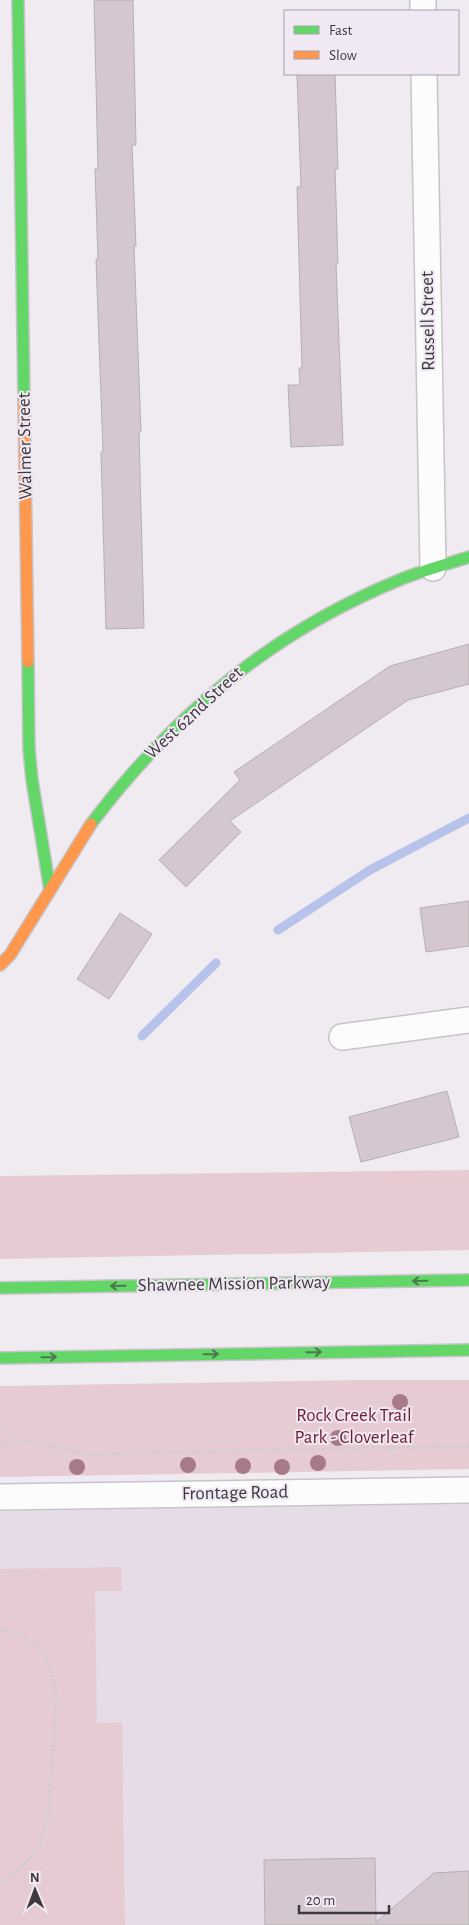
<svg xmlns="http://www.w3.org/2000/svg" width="469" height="1925" viewBox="0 0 469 1925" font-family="'Alegreya Sans',sans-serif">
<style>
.built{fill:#e5dce8}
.green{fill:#e6ccd2}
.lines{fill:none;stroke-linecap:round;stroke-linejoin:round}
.stream{stroke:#b7c3ea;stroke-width:9}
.building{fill:#d4c7d0;stroke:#b3b0b3}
.street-casing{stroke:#c7c4c8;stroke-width:28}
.fast-casing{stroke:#c7c4c8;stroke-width:14}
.slow-casing{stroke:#c7c4c8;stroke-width:14}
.path{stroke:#cecdcf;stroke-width:3;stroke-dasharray:2.5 2.5;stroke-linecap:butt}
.street{stroke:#fdfcfd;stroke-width:25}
.fast{stroke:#63d668;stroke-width:11}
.slow{stroke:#ff974d;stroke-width:11}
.tree{fill:#a67a89}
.oneway{stroke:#4c784e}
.labels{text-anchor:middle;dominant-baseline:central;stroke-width:4;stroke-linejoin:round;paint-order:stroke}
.street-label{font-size:19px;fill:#3d393d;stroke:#f0e8f3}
.park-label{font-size:19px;fill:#6b1d34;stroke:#f0e8f3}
</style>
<rect width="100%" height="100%" fill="#efebf0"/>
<!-- built -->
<polygon class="built" points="469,1504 469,1925 0,1925 0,1511"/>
<!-- green -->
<g class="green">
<polygon points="469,1170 469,1250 0,1259 0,1176"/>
<polygon points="358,1380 469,1380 469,1469 0,1477 0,1386"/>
<polygon points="121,1567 122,1591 95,1591 97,1723 122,1722 125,1925 0,1925 0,1569"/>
</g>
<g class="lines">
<!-- stream -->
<g class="stream">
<polyline points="278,930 370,870 469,818"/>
<polyline points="142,1036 216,963"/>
</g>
</g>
<!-- building -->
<g class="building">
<polygon points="94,0 133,0 136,145 132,145 136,246 134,246 141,432 139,432 144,628 106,629 101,452 103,451 96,259 98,259 95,169 98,169"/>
<polygon points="297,74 335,74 338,169 335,169 338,264 336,264 343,445 291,447 288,385 300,385 299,368 302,368 297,187 301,187"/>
<polygon points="469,644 469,684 408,700 230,821 241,832 186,887 159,860 240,780 234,772 390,666"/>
<polygon points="469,901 469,946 426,952 420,908"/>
<polygon points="120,913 152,934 109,999 77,979"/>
<polygon points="447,1091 459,1137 361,1162 349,1117"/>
<polygon points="375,1858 376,1922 434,1873 469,1871 469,1925 265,1925 264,1860"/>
</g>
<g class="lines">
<!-- street casing -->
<g class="street-casing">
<g id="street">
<polyline points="423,0 423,11"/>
<polyline points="424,74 433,568"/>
<polyline points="342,1037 469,1020"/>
<polyline points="0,1497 469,1490"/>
</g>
</g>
<!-- fast casing -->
<g class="fast-casing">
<g id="fast">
<polyline points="18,0 24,399"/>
<polyline points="28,662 29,749 32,780 50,890"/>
<path d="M 91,824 C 175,713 273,631 404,578 C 425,570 447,564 469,557"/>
<polyline points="0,1288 469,1280"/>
<polyline points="0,1358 469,1350"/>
</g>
</g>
<!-- slow casing -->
<g class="slow-casing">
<g id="slow">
<polyline points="24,399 28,662"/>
<polyline points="0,965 10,955 91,824"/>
</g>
</g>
<!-- path -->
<g class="path">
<polyline points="0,1445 15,1439 89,1454 469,1446"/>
<polyline points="0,1629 22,1635 42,1649 52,1673 56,1698 49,1810 39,1846 25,1864 0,1884"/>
</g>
<!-- street -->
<use href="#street" class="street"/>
<!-- fast -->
<use href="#fast" class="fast"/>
<!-- slow -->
<use href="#slow" class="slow"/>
</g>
<!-- trees -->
<g class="tree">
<circle cx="400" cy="1402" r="8"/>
<circle cx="338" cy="1438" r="8"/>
<circle cx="318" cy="1463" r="8"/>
<circle cx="188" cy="1465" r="8"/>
<circle cx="243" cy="1466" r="8"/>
<circle cx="77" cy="1467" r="8"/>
<circle cx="282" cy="1467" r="8"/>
</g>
<!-- one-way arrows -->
<defs><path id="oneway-shaft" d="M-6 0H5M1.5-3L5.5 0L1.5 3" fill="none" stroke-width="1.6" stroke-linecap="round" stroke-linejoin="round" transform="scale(1.25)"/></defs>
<g class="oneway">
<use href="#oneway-shaft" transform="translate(420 1281) rotate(179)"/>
<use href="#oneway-shaft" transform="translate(118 1286) rotate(179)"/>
<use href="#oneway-shaft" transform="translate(314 1352) rotate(-1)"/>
<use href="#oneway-shaft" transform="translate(211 1354) rotate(-1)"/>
<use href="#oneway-shaft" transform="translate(49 1357) rotate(-1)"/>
</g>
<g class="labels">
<!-- street labels -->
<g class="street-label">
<text transform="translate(428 321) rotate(-91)">Russell Street</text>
<text transform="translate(25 446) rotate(-91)">Walmer Street</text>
<text transform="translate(194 713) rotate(-43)">West 62nd Street</text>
<text transform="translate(234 1284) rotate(-1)">Shawnee Mission Parkway</text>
<text transform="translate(235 1493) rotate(-1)">Frontage Road</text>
</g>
<!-- park labels -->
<g class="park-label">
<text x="354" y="1415">Rock Creek Trail<tspan x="354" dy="22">Park - Cloverleaf</tspan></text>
</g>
</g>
<!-- legend -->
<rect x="284" y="10" width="175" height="65" fill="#f0e8f3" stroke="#a8a2aa"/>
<rect x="294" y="26" width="25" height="8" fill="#63d668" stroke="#a8a2aa"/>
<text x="329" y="35" font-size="15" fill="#3d393d">Fast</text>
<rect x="294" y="51" width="25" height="8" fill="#ff974d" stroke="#a8a2aa"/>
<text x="329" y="60" font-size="15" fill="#3d393d">Slow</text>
<!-- north arrow -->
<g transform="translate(35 1890) rotate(359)" stroke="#f0e8f3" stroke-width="4" paint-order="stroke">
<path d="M0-4L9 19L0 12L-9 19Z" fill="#3d393d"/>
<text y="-8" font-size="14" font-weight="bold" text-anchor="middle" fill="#3d393d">N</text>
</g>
<!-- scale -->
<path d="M299 1905v8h90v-8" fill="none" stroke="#3d393d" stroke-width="2.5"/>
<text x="306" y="1905" font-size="15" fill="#3d393d" stroke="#f0e8f3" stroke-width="4" paint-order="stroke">20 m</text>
</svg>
